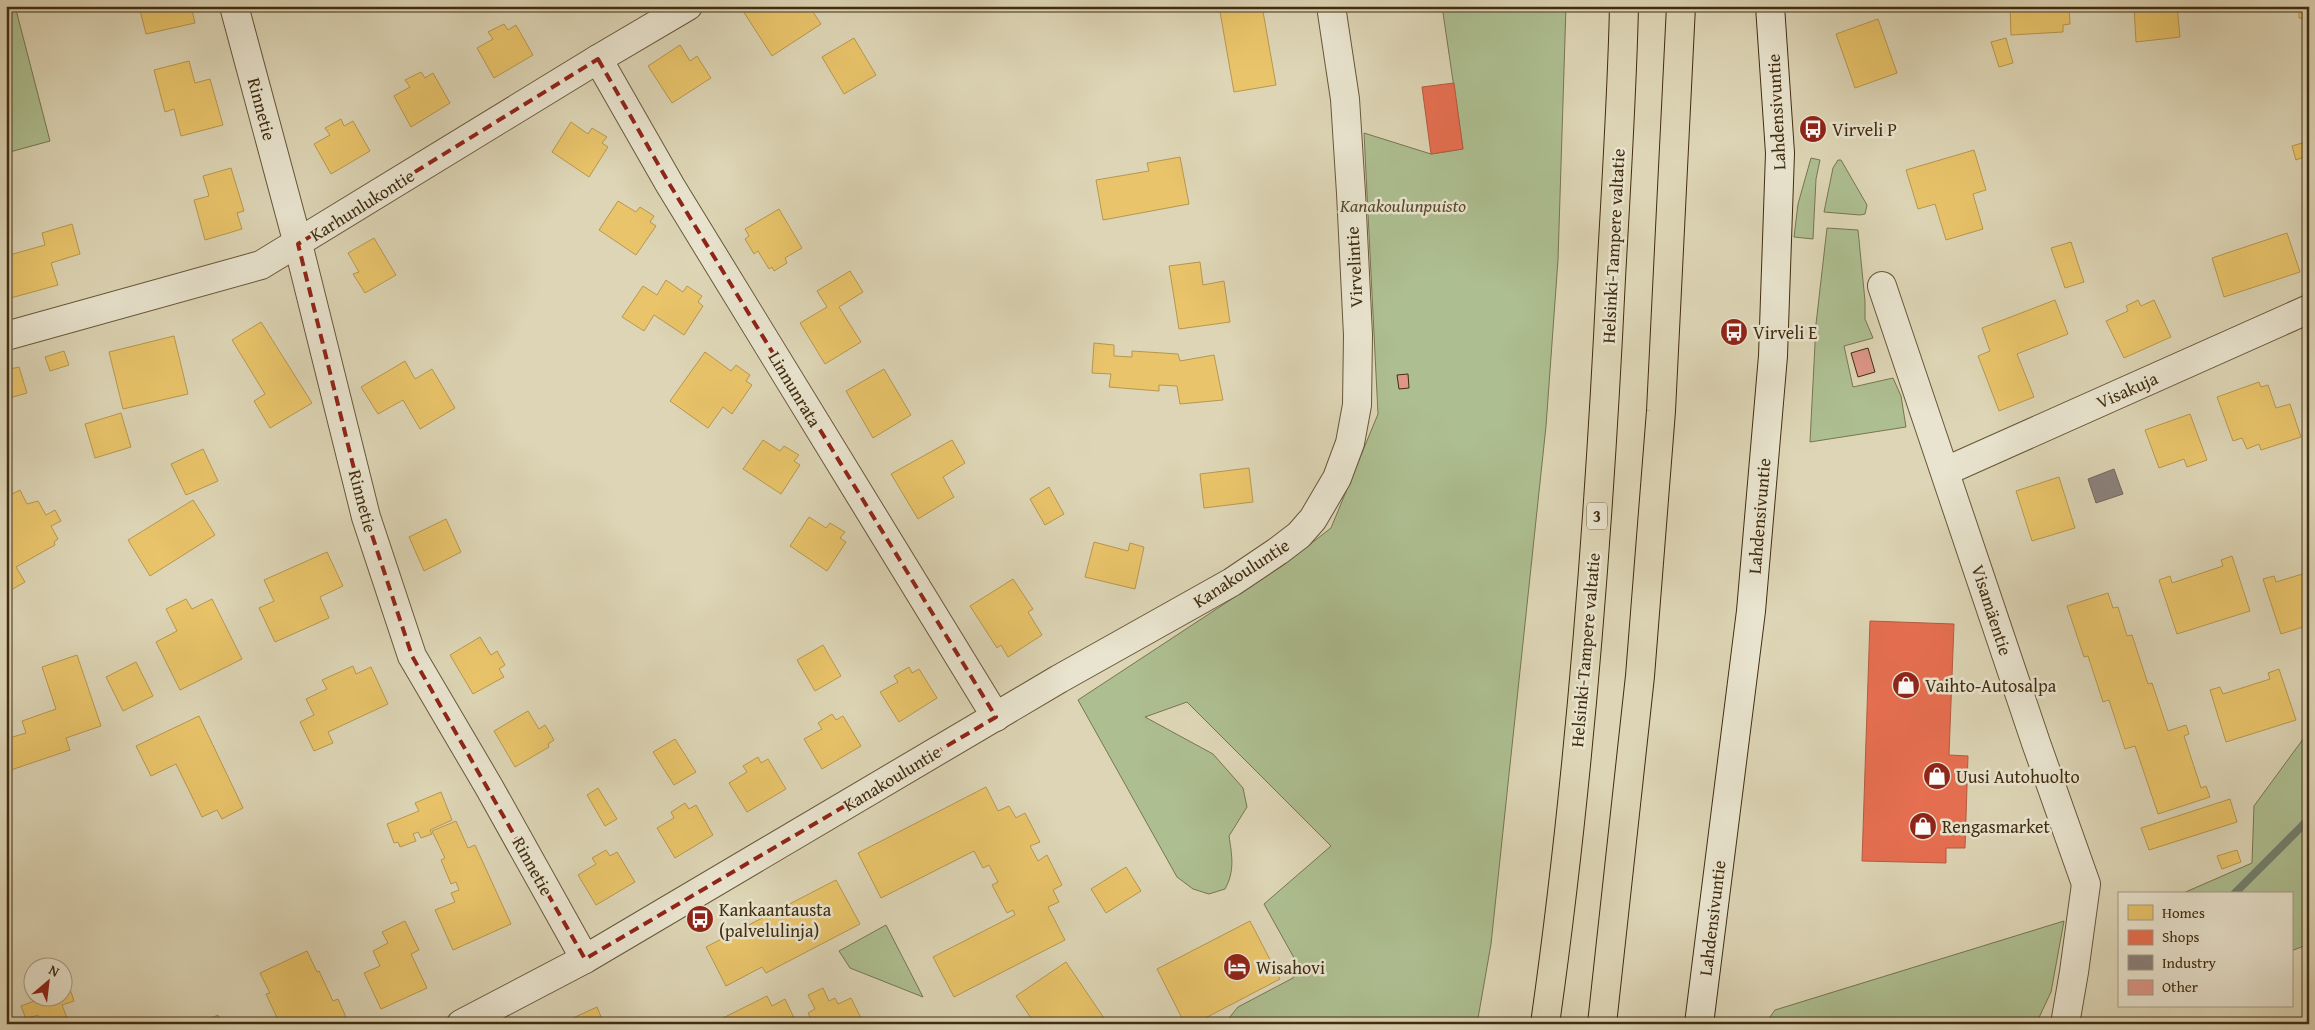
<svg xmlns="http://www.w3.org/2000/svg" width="2315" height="1030" viewBox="0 0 2315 1030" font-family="'Gentium Book Plus',serif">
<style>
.green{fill:#adbe90;stroke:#777650}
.homes{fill:#e9c46a;stroke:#b7974f}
.shops{fill:#e76f51;stroke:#b55b3e}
.industry{fill:#8a817c;stroke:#74685c}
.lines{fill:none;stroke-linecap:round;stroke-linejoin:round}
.stream{stroke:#72816f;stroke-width:8}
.building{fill:#dd9688;stroke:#412d10}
.street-casing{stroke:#685739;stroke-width:30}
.secondary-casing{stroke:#412d10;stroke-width:30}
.highway-casing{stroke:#412d10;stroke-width:30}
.street{stroke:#e9e4cf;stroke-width:28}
.secondary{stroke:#e9e4cf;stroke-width:28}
.highway{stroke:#ddd5b5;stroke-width:28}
.marked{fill:none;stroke:#8f2418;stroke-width:4;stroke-dasharray:10 6;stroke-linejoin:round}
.labels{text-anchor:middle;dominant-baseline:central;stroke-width:5;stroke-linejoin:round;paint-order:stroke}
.shield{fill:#e9e4cf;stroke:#736449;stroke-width:1}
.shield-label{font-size:16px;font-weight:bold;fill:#412d10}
.street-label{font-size:18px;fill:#412d10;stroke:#e9e4cf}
.poi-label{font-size:18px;fill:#412d10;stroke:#e9e4cf;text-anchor:start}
.park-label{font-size:18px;font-style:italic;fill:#574a2a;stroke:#e9e4cf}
</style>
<rect width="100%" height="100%" fill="#ddd5b5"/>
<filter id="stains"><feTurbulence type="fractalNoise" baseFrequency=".004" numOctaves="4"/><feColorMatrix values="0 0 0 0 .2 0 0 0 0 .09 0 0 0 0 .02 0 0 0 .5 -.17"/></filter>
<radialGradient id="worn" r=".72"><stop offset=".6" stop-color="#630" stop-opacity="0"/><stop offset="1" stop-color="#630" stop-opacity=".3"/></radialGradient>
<!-- green -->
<g class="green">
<polygon points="6,6 15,6 50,141 6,153"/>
<path d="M 1442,6 L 1566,6 L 1558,260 L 1546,426 L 1491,944 L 1477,1024 L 1224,1024 L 1238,1007 L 1293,978 L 1298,965 L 1264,904 L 1331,846 L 1187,702 L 1145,717 L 1213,754 L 1243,788 L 1247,807 L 1229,836 C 1232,856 1235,871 1225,889 L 1209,894 L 1193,889 L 1177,877 L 1078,700 L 1282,566 L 1331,528 L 1378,414 L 1364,133 L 1431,154 L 1463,149 Z"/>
<polygon points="1811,158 1820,160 1816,179 1813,239 1794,237 1798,204"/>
<polygon points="1838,160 1841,160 1867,205 1865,214 1860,215 1824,212 1833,168"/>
<polygon points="1827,228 1858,230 1865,301 1865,319 1873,338 1844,346 1853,387 1893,378 1901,396 1906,427 1810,442 1816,324"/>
<polygon points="2309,731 2309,944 2291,951 2291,894 2181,894 2252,863 2254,806"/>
<polygon points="2064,921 2051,992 2036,1024 1765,1024 1775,1010"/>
<polygon points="886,925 923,997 850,968 839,951"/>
</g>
<!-- homes -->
<g class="homes">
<polygon points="139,6 191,6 195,23 146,34"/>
<polygon points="750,6 809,6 821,24 772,56 743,11"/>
<polygon points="1219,6 1262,6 1276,85 1234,92"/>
<polygon points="1967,6 1988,6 1988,7 1968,11"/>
<polygon points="2010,6 2069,6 2070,24 2063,25 2063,32 2011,35"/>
<polygon points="2134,6 2177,6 2180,37 2136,42"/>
<polygon points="2292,6 2309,6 2309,18 2299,18 2299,9 2292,10"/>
<polygon points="1878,19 1897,73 1855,88 1836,34"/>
<polygon points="504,24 508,30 516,25 533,55 494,78 477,48 493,39 488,32"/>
<polygon points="854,38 876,75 844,94 822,57"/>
<polygon points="2006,38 2013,63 1999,67 1991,42"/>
<polygon points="680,45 690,61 697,56 711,78 672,103 648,66"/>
<polygon points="189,61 195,83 210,79 223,125 181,136 174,109 165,112 154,70"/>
<polygon points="421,72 425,78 433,73 450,103 411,127 394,96 410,87 405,80"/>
<polygon points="341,119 344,126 353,121 370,151 331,174 314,144 330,135 325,128"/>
<polygon points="571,122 588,134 592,128 607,137 602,143 608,147 589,177 552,152"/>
<polygon points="2309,141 2309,155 2296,160 2292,146"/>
<polygon points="1974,150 1986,190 1973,194 1983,229 1946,240 1935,204 1918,209 1906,170"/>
<polygon points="1180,157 1189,204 1103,220 1096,180 1149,171 1147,163"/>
<polygon points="231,168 244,211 237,213 242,229 205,240 194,200 209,196 203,176"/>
<polygon points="618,201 636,212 640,207 654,216 650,222 656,226 636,255 599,230"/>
<polygon points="779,209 802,248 785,258 787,263 774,271 772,267 769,269 758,251 754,254 745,239 749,236 745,229"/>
<polygon points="72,224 80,254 51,263 58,285 7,299 6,256 45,245 42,233"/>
<polygon points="2287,233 2300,272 2224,297 2212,258"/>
<polygon points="374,238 396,275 365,293 353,274 359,272 348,253"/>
<polygon points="2071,242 2084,282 2065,288 2051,248"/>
<polygon points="1200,262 1203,285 1224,281 1230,322 1179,329 1169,266"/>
<polygon points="850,271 863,292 839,307 861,342 825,364 800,323 827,307 817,291"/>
<polygon points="666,280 683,292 687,286 702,296 698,302 703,306 684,335 654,315 644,331 622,317 643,286 657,295"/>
<polygon points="2055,300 2068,334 2017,354 2034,397 1999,411 1978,356 1990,351 1982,328"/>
<polygon points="2138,300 2141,306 2154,300 2171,337 2124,358 2106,321 2128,311 2126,306"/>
<polygon points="261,322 312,403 270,428 254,401 265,394 232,340"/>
<polygon points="174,336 188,394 123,409 109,352"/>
<polygon points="1094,343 1114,345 1114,356 1132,357 1132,351 1178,354 1180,361 1214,355 1223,400 1180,404 1177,386 1159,385 1159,391 1109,387 1111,374 1092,373"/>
<polygon points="64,351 69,365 50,371 45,357"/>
<polygon points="705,352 731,371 736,365 750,375 746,381 752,385 732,414 723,407 708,428 670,401"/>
<polygon points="405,361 415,379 432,369 455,408 420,429 403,400 378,414 361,387"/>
<polygon points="19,367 27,393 6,399 6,370"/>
<polygon points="884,369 911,415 873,438 846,391"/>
<polygon points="2259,382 2261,387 2268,385 2276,408 2290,404 2301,437 2261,450 2259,444 2247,449 2242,438 2233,441 2217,397"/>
<polygon points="121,413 131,447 95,458 85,424"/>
<polygon points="2190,414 2207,460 2187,467 2184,459 2159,468 2145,430"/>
<polygon points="763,440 780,451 784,446 799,455 794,461 800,465 781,494 743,469"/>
<polygon points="952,440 965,463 943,477 954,497 918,519 891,474"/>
<polygon points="203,449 218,481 186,495 171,464"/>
<polygon points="1249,468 1253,502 1204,508 1200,474"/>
<polygon points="2059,477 2075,528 2032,541 2016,491"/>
<polygon points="1049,487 1064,514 1045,525 1030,499"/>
<polygon points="20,490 27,504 38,501 46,515 55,510 61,521 51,526 58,539 54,542 55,545 16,567 25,582 6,593 6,515 12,512 6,497"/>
<polygon points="193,500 215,535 150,576 128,540"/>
<polygon points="809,517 826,528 830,523 845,532 840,538 846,542 827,571 790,546"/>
<polygon points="446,519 461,552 424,571 409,537"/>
<polygon points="1094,542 1128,551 1130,543 1144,547 1135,589 1085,577"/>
<polygon points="327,552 343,586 320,597 329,618 275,642 259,608 274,601 264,580"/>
<polygon points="2232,556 2250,611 2177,634 2159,580 2170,576 2172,583 2223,566 2221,560"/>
<polygon points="2309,572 2309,625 2281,634 2263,579 2274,576 2276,582"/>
<polygon points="1013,579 1033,609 1028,612 1042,635 1008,657 1001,645 997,648 970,606"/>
<polygon points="2108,593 2113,608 2118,607 2127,636 2132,635 2148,684 2152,683 2168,731 2186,725 2189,734 2184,736 2201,788 2206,786 2210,797 2158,814 2135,746 2125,749 2109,700 2103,702 2088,656 2084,657 2067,606"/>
<polygon points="186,599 192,609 212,599 242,659 180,690 156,642 177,631 166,609"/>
<polygon points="480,637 491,655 497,651 505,665 499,669 504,677 473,694 450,655"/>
<polygon points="823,645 841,676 815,691 797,660"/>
<polygon points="77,655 101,726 66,738 70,750 11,770 6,757 6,739 26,733 22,721 56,709 42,667"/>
<polygon points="136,662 153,696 123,711 106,677"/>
<polygon points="353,666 356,674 371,667 388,704 328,732 333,743 314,751 300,722 314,715 306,699 327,689 322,680"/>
<polygon points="909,667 912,673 919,669 937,698 899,722 880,692 898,682 894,676"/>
<polygon points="2279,669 2296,720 2226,742 2210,690 2220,687 2223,694 2270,679 2268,673"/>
<polygon points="528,711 539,729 545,725 554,740 548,744 549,747 515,767 494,731"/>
<polygon points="832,714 836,720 843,716 861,746 822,769 804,739 822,729 818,723"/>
<polygon points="199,716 243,808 222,819 217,810 202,817 176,764 151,776 136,746"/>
<polygon points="675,739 696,772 674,785 653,752"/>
<polygon points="758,757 761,763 768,759 786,789 747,812 729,783 747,772 743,766"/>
<polygon points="986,787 998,811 1009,806 1016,818 1025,813 1040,842 1030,846 1038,861 1047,855 1062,885 1053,890 1059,902 1048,907 1065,940 954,997 933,957 1015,915 1013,910 1007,913 992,885 998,882 989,865 983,868 974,851 881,898 858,853"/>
<polygon points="598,788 617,819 605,826 587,795"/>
<polygon points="441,792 452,820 430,830 432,834 421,838 418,832 413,834 416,841 400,847 398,842 394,843 387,824 419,811 415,803"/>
<polygon points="2230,799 2237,822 2149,850 2141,828"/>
<polygon points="685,803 689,809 696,805 713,835 675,858 657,828 674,818 671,812"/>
<polygon points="456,821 468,848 475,845 511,924 453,950 435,910 455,902 451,893 459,890 456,882 451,884 441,860 445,858 432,831"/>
<polygon points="606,850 610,856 617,852 635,882 596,905 578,875 596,864 592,858"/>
<polygon points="2237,850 2241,862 2222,869 2217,856"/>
<polygon points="1126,867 1141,891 1106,913 1091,889"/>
<polygon points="836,880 860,924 766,973 762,967 726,986 706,947"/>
<polygon points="405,921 419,950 411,954 427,988 381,1009 364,973 380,966 373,951 388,943 382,932"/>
<polygon points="1250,921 1280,979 1194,1024 1185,1024 1157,969"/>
<polygon points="307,951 317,972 319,971 333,1001 338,999 349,1024 280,1024 266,994 270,993 260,973"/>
<polygon points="1066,962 1108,1024 1035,1024 1016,996"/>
<polygon points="823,988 829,1001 835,998 838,1004 851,998 864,1024 801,1024 811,1019 808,1013 815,1009 808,995"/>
<polygon points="70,989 74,1001 62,1005 67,1018 53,1024 41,1024 38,1015 26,1019 21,1006 34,1001 33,998 62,998 62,991"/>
<polygon points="767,996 772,1006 785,999 797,1024 721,1024 719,1020"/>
<polygon points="597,1007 604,1024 560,1024"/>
<polygon points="218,1015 222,1024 197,1024"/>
</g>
<!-- shops -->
<g class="shops">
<polygon points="1454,83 1463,149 1431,154 1422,87"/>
<polygon points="1870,621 1954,624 1949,755 1968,756 1965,848 1946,848 1946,863 1862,861"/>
</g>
<!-- industry -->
<polygon class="industry" points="2114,469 2123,494 2096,503 2088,479"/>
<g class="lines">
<!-- stream -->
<polyline class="stream" points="2234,894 2309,819"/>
</g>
<!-- building -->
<g class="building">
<polygon points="1868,348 1875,372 1858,377 1851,353"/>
<polygon points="1408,374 1409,388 1399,389 1397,375"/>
</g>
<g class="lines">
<!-- street casing -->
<g class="street-casing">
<g id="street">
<polyline points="234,6 298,244 366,517 412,656 489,787 585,959"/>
<polyline points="598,59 670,185 996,717"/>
<polyline points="1882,286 2036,743 2086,884 2074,972 2065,1024"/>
<polyline points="6,336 261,265 598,59 688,6"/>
<polyline points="1946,471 2309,309"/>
<polyline points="461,1024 585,959 1059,679 1232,582 1278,551 1299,535 1313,519 1337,478 1350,443 1357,405 1358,335 1351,193 1345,99 1331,6"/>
</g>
</g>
<!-- secondary casing -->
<g class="secondary-casing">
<polyline id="secondary" points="1699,1024 1751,611 1773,356 1780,153 1770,6"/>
</g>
<!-- highway casing -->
<g class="highway-casing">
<g id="highway">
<path d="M 1545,1024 C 1580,777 1599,527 1611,278 C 1616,187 1622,97 1624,6"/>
<polyline points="1602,1024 1640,676 1661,411 1681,6"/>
</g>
</g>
<!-- street -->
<use href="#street" class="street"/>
<!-- secondary -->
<use href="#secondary" class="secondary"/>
<!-- highway -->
<use href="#highway" class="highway"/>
</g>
<!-- marked area -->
<path class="marked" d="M 598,59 L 670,185 L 996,717 L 585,959 L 412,656 L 366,517 L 298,244 Z"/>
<!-- icons -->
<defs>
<g id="bus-disc" transform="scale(1.4375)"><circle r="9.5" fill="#8f2418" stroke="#e9e4cf"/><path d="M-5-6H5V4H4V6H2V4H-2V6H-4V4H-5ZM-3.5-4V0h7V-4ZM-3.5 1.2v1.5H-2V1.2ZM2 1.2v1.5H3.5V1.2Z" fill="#fff"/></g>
<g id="shop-disc" transform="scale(1.4375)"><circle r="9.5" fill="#8f2418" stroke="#e9e4cf"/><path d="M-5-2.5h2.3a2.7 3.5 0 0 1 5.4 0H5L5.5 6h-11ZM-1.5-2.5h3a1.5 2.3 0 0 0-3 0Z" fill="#fff"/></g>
<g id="hotel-disc" transform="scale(1.4375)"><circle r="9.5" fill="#8f2418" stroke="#e9e4cf"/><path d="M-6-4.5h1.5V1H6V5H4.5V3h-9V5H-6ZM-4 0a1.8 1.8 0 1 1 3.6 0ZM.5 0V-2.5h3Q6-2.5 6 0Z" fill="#fff"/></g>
</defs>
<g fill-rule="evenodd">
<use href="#bus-disc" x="1813" y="129"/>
<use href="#bus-disc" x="1734" y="332"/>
<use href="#shop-disc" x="1906" y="685"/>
<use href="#shop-disc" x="1937" y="776"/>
<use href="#shop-disc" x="1923" y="826"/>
<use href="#bus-disc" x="700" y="919"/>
<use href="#hotel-disc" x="1237" y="967"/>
</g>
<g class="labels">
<!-- shield labels -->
<rect class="shield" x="1587" y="502.5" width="20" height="27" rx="4"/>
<g class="shield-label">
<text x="1597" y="516">3</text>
</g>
<!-- street labels -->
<g class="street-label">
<text transform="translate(262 109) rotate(75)">Rinnetie</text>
<text transform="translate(1776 112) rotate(-93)">Lahdensivuntie</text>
<text transform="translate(362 205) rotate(-32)">Karhunlukontie</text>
<text transform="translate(1613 246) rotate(-87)">Helsinki-Tampere valtatie</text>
<text transform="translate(1354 267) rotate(-93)">Virvelintie</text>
<text transform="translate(795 389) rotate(59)">Linnunrata</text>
<text transform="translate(2127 390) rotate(-24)">Visakuja</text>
<text transform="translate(363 501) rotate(75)">Rinnetie</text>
<text transform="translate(1759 516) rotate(-85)">Lahdensivuntie</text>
<text transform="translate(1241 573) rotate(-33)">Kanakouluntie</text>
<text transform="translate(1992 610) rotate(72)">Visamäentie</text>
<text transform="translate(1585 650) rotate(-85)">Helsinki-Tampere valtatie</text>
<text transform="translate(892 778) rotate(-31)">Kanakouluntie</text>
<text transform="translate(533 866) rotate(61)">Rinnetie</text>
<text transform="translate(1712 918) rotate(-83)">Lahdensivuntie</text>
</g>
<!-- poi labels -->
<g class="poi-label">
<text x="1832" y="129">Virveli P</text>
<text x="1753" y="332">Virveli E</text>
<text x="1925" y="685">Vaihto-Autosalpa</text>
<text x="1956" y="776">Uusi Autohuolto</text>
<text x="1942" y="826">Rengasmarket</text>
<text x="719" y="909">Kankaantausta<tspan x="719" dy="21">(palvelulinja)</tspan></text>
<text x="1256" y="967">Wisahovi</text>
</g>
<!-- park labels -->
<g class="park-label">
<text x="1403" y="205">Kanakoulunpuisto</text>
</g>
</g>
<!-- margin -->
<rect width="2315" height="1030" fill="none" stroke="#ddd5b5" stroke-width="25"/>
<rect x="8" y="8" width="2300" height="1015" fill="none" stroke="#412d10" stroke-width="2.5"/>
<rect x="12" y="12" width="2290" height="1005" fill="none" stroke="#412d10"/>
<!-- legend -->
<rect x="2118" y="892" width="175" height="115" fill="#e9e4cf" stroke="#a69b83"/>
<rect x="2128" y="905" width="25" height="15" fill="#e9c46a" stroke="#a69b83"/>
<text x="2162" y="918" font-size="15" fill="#412d10">Homes</text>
<rect x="2128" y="930" width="25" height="15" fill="#e76f51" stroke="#a69b83"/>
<text x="2162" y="942" font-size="15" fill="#412d10">Shops</text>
<rect x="2128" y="955" width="25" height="15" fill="#8a817c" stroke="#a69b83"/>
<text x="2162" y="968" font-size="15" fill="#412d10">Industry</text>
<rect x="2128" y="980" width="25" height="15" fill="#dd9688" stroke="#a69b83"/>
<text x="2162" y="992" font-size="15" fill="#412d10">Other</text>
<!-- north arrow -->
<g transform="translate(48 982) rotate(28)"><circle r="24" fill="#e9e4cf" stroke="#a69b83"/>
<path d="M0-4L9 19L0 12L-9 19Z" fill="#8f2418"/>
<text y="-8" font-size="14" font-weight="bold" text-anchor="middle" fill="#412d10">N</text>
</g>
<rect width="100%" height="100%" filter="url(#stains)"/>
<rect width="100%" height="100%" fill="url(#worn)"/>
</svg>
